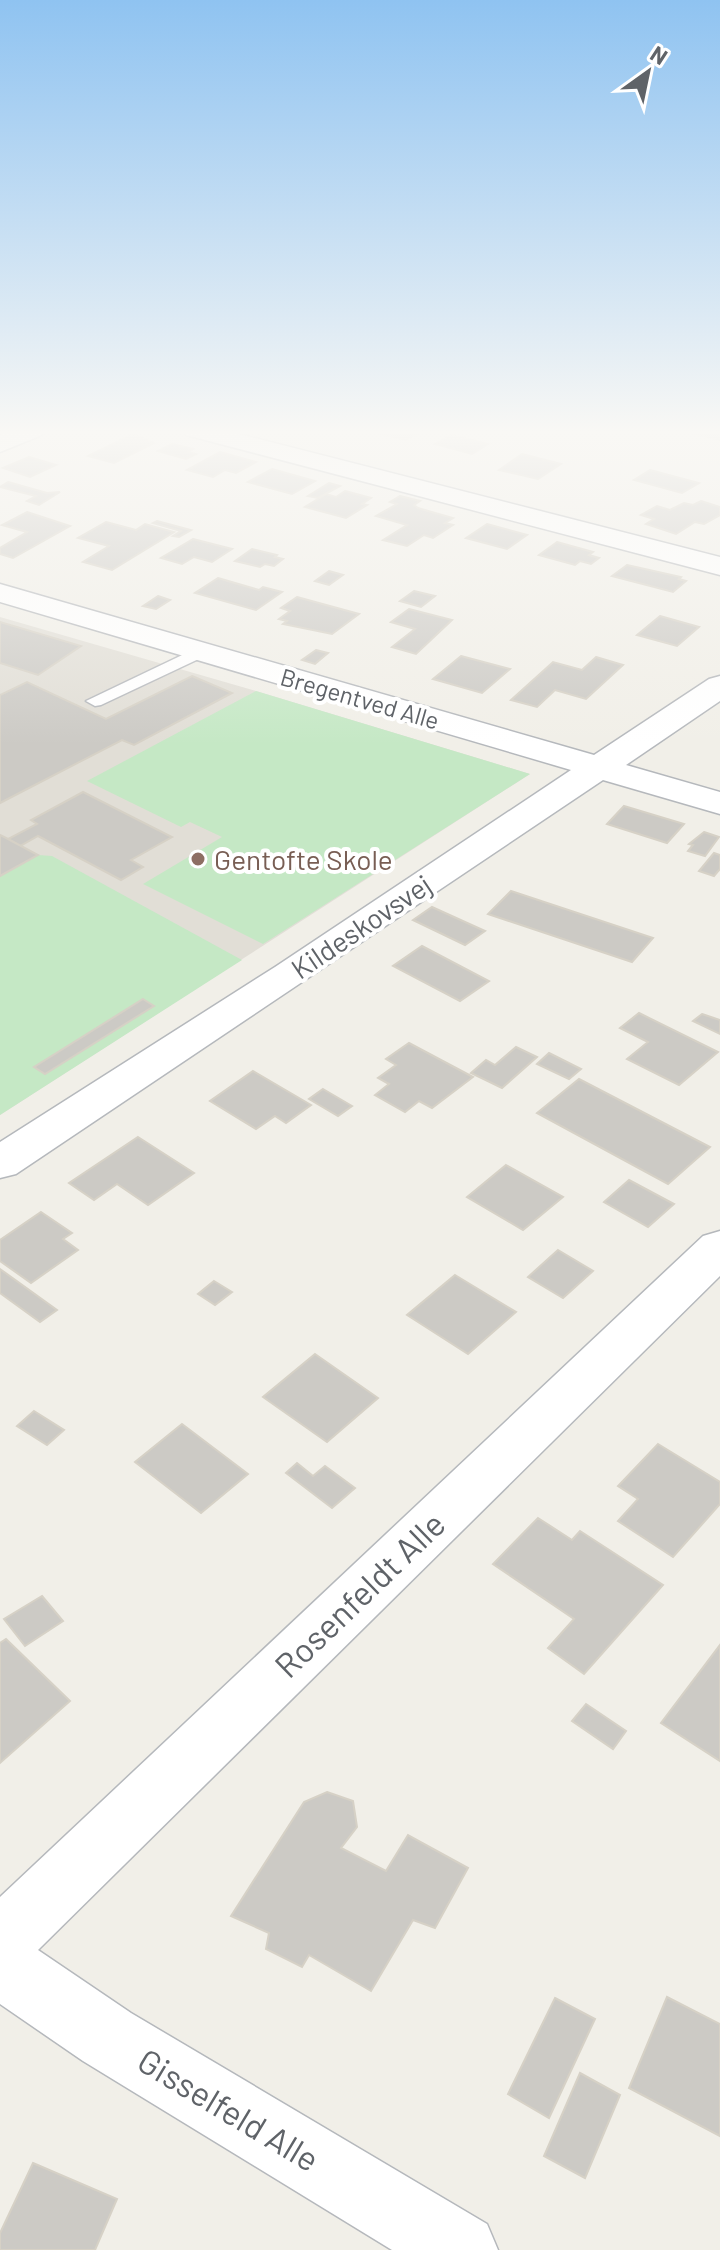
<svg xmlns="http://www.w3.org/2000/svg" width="720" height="2250" viewBox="0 0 720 2250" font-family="Barlow,sans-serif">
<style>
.education{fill:#e1ded6}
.green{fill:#c5e8c5}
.building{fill:#cccac5;stroke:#d6d1c6;stroke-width:2}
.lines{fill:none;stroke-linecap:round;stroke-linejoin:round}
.lane-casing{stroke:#b5b8bc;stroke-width:3}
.street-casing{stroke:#b5b8bc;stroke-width:3}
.lane{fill:#fff;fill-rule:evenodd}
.street{fill:#fff;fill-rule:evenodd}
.education-dot{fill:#8d6e63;stroke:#fff;stroke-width:3}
.labels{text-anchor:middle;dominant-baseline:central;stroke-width:8;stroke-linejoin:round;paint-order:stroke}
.far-street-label{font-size:24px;fill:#5f6368;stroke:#fff}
.education-label{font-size:28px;fill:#785e54;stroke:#fff;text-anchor:start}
.street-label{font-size:28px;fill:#5f6368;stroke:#fff}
.near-street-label{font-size:34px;fill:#5f6368;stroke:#fff}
</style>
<rect width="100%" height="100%" fill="#f1efe8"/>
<!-- education -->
<polygon class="education" points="0,617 256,691 530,774 0,1115"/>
<!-- green -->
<g class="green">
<polygon points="256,691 530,774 263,944 143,884 222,837 190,822 181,827 87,781"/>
<polygon points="38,855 52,856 242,960 0,1115 0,876"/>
</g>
<!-- building -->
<g class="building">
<polygon points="376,430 423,430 406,440 373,432"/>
<polygon points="702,430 720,430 720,440 696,434"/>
<polygon points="133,434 154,443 114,463 88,456"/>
<polygon points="451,435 488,444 472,454 435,444"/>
<polygon points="172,444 193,449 188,452 196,454 186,459 158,451"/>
<polygon points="220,452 256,462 236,473 225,470 213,477 187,470"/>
<polygon points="522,454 561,464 538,479 499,470"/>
<polygon points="29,457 56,465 30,477 3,468"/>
<polygon points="272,469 315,481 292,494 248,482"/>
<polygon points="650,470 699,483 682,493 634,480"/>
<polygon points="8,482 47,493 60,492 39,505 27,501 36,496 0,487"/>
<polygon points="329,483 340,486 318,498 308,496"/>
<polygon points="345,491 371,498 362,504 367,505 346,518 305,507 326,494 336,497"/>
<polygon points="400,496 420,501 414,505 418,508 453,518 445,523 453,525 433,538 424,535 407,546 383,540 407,525 376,516 397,504 390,502"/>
<polygon points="701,501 720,507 720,515 704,524 695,522 676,534 646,524 654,519 641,515 657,506 670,510 684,503 693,505"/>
<polygon points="27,512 70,526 13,558 0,554 0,548 27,532 2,525"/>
<polygon points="157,521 191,530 179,537 173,536 181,531 153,523"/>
<polygon points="106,522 136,530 145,524 174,532 112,570 83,562 109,546 78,538"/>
<polygon points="487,524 527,535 507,549 466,538"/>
<polygon points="193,539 232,549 212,562 194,557 182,564 161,558"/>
<polygon points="557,542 593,552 589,555 599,558 591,564 580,561 575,565 539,555"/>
<polygon points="252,549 277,555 275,557 283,559 274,566 265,564 260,567 235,561"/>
<polygon points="627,565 681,577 679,579 686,581 673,592 612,576"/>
<polygon points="329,571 343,575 329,585 315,581"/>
<polygon points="218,578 259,590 263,587 282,592 256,610 195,593"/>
<polygon points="414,591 435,596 421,607 400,601"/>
<polygon points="158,596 170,600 156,609 143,606"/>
<polygon points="297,597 359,614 332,634 283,624 287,621 279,619 290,611 281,608"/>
<polygon points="409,609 452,620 416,654 392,647 415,629 391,622"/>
<polygon points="660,616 699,627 677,646 637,635"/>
<polygon points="0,622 81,646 38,675 0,663"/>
<polygon points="316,650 328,653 315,664 302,660"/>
<polygon points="461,656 510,669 482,693 433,679"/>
<polygon points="596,657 623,665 586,699 555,690 537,707 511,700 553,662 582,670"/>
<polygon points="192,676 232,693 134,745 122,740 0,803 0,695 27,682 106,719"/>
<polygon points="83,792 172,837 131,860 143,867 121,880 38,836 20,846 8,839 37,824 31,820"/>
<polygon points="624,806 684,824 667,843 607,824"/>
<polygon points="704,832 719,837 705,856 688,851 693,845 689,844"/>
<polygon points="0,835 8,839 38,855 0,876"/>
<polygon points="714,853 720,855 720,869 714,876 699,871"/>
<polygon points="511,891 653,938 632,962 488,914"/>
<polygon points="432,907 485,931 465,945 413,920"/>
<polygon points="422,946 489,981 460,1001 393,966"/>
<polygon points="143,999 154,1006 45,1074 34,1067"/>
<polygon points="639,1013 718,1052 679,1085 627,1059 648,1042 620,1028"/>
<polygon points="702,1014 720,1020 720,1034 693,1021"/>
<polygon points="409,1043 473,1077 432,1108 419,1101 405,1112 375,1095 389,1084 378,1078 396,1065 386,1059"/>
<polygon points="516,1047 537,1057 502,1088 471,1073 486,1060 495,1065"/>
<polygon points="549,1053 581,1069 569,1079 537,1064"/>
<polygon points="253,1071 311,1105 286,1123 275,1116 256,1129 210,1101"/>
<polygon points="579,1079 710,1147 668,1184 537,1113"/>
<polygon points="323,1089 352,1106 338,1116 309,1099"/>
<polygon points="138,1137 194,1173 148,1205 117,1184 94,1200 69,1183"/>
<polygon points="506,1165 563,1197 523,1230 467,1197"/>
<polygon points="629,1180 674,1204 648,1227 604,1202"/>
<polygon points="41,1212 72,1233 63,1239 78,1250 31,1283 0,1261 0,1240"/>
<polygon points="558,1250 593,1271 563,1298 528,1277"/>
<polygon points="0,1269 57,1310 40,1322 0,1293"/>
<polygon points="455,1275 516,1312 468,1354 407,1315"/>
<polygon points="214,1281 232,1292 215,1305 198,1294"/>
<polygon points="315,1354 378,1398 327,1442 263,1397"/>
<polygon points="34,1411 64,1430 47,1445 17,1426"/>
<polygon points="182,1424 248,1474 201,1513 135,1462"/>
<polygon points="658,1444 720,1482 720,1504 673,1557 618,1521 638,1499 618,1486"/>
<polygon points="297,1463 313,1476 325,1466 355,1488 332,1508 286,1473"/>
<polygon points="538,1518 572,1540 580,1531 663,1585 584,1674 548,1648 574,1619 493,1564"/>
<polygon points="42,1596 63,1621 25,1646 4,1619"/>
<polygon points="6,1639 70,1701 0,1763 0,1643"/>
<polygon points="720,1645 720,1761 661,1723"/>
<polygon points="586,1704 626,1731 613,1749 572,1721"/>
<polygon points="327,1792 353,1801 357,1827 341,1848 386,1871 408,1835 468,1868 435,1928 413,1920 371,1991 309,1955 302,1967 266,1949 269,1933 231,1916 304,1802"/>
<polygon points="667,1997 720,2024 720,2136 629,2088"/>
<polygon points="555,1998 595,2019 549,2118 508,2094"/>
<polygon points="580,2073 620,2095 585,2178 544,2156"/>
<polygon points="33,2163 117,2199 95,2250 0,2250 0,2233"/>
</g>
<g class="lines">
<!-- lane casing -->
<g class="lane-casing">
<polygon id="lane" points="199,647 205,648 205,656 101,705 95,706 86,701"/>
</g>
<!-- street casing -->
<g class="street-casing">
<g id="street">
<polygon points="12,430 46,430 42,435 0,452 0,435"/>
<polygon points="182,430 224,430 720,557 720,575 186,435"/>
<polygon points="0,584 594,755 709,679 720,676 720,701 626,765 720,792 720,814 603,780 16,1174 0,1178 0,1142 275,967 571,770 0,602"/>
<polygon points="720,1231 720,1276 38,1950 131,2013 487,2224 498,2250 392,2250 83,2061 0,2004 0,1897 703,1236"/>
</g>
</g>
<!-- lane -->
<use href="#lane" class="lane"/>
<!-- street -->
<use href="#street" class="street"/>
</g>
<!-- sky -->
<linearGradient id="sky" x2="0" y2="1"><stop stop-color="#8fc3f1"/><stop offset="0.58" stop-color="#f9f8f5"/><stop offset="1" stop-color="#f9f8f5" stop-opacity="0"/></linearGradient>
<rect width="720" height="745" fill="url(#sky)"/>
<!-- markers -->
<circle class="education-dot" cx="198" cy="859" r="8"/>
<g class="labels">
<!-- far-street labels -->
<g class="far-street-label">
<text transform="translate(360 698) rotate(16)">Bregentved Alle</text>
</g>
<!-- education labels -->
<g class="education-label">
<text x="214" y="859">Gentofte Skole</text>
</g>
<!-- street labels -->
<g class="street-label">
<text transform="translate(361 926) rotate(-34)">Kildeskovsvej</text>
</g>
<!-- near-street labels -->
<g class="near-street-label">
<text transform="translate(359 1594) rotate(-44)">Rosenfeldt Alle</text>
<text transform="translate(229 2109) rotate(31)">Gisselfeld Alle</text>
</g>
</g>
<!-- north arrow -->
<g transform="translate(648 72) rotate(33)" stroke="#ffffff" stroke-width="6" paint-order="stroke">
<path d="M0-6L14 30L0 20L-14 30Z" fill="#5f6368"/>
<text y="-12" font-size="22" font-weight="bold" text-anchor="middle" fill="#5f6368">N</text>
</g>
</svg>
